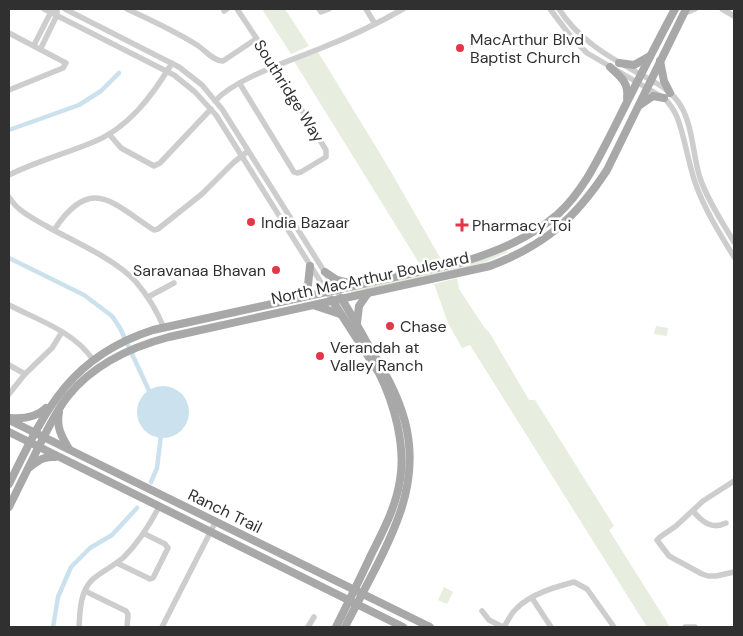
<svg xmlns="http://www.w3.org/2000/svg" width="743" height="636" viewBox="0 0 743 636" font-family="'DM Sans',sans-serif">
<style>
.green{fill:#e7eddf}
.water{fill:#cbe1ed}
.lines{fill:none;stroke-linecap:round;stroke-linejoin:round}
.canal{stroke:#cbe1ed;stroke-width:4.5}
.minor{stroke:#cdcdcd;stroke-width:5.5}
.major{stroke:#a8a8a8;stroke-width:8}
.poi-dot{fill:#e63449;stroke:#fff;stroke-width:2}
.labels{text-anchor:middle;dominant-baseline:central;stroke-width:5;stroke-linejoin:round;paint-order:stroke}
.poi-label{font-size:16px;fill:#303030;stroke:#fff;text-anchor:start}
.street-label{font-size:16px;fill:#303030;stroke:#fff}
</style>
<rect width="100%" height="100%" fill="#fff"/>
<!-- green -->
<g class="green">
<polygon points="262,9 285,9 309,46 291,54"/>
<polygon points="318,52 387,165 442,261 421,266 294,61"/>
<polygon points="507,251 508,252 481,264 351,294 351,291 478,261"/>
<polygon points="457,278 459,289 484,327 489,332 529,400 535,400 614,526 609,530 670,627 647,627 470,345 462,348 448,323 434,284"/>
<polygon points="656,326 668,328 667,336 654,334"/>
<polygon points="444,587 453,592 447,604 438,600"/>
</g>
<!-- water -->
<circle class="water" cx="163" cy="412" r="26"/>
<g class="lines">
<!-- canal -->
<g class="canal">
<polyline points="9,130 79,105 101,91 119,73"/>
<polyline points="9,258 84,295 112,316 120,328 151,395"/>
<polyline points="151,482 157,468 161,435"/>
<polyline points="53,627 58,597 71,567 90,548 112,535 137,508"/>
</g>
<!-- minor -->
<g class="minor">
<polyline points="44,9 174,75 195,92 216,115 332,300"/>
<polyline points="65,9 179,67 202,85 222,109 341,298"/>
<path d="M 127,9 C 151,20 175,31 197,45 C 205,50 213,61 223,61 L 256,39"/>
<polyline points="237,9 275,66 326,150 326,157 301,172 297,173 294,172 240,84"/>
<polyline points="319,9 321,12 329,9"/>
<polyline points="366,9 375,24"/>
<path d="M 550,9 L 572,38 L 587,53 L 664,98 C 669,103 674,110 677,117 C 685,137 688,163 696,185 C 705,210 720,234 734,257"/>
<path d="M 559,9 C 578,39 607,56 638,73 C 651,80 666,87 676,99 C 693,119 692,153 700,178 C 708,201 722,222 734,242"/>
<polyline points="722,9 734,16"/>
<polyline points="224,11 227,9"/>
<polyline points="683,14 695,9"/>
<polyline points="9,33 66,63 63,68 9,90"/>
<polyline points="34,45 52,10"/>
<polyline points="41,48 57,15 57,9"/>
<path d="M 215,101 C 236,78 290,61 319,49 C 347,38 377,24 403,9"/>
<polyline points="109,134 121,148 154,166 160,163 211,109"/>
<path d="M 9,175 C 35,162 64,154 91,143 C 128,129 153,95 172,63"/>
<path d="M 9,197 C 17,211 34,219 48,227 C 73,241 117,260 136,282 C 148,296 157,311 164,328"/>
<path d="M 54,230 C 91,175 111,202 154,230 L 158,229 L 202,194 L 233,163 L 248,151"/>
<polyline points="148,297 174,283"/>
<path d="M 9,305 C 38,320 75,332 93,360"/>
<polyline points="9,365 25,374"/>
<polyline points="9,394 25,374 52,348 62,332"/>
<polyline points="734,481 703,501 676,526 660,537 657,540 669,556 702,574 708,576 716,576 734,572"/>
<path d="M 693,511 C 702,522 712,530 726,523"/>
<polyline points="117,563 150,579 153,578 168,548 165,544 145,534"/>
<polyline points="85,591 126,611 128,614 127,627"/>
<polyline points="532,598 551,627"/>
<polyline points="482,611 489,620 503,627"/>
<path d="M 79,627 C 80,611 80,592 92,580 C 102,571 114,566 124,557 C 139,542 149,526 159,507"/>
<polyline points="162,627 216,521"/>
<polyline points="308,627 314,617"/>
<path d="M 504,627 C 508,621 511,613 517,608 C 531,594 555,587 574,582 L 587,589 L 614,627"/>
<polyline points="685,627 695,627"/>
</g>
<!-- major -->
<g class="major">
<polyline points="660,61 664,81 670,93"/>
<polyline points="619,63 634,65 650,56"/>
<path d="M 610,67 C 621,77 629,83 627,98"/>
<polyline points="640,105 653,96 664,98"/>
<polyline points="325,272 337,280 353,284"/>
<polyline points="299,298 308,285 310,266"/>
<path d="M 341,298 C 350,312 358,327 366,341 C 401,397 423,443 401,510 C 387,551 364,589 345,627"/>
<path d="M 332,300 L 379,373 C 394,403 406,446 400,480 C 396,507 383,531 371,555 C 360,579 348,603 336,627"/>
<polyline points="316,306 340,314"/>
<polyline points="357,323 359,306 368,293"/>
<path d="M 59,412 C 56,428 62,437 69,449"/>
<path d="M 10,418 C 23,419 36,418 46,408"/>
<polyline points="9,420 430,627"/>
<polyline points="9,432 403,627"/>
<path d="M 30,467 C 38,461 43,456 55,457"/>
<path d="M 9,484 C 45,411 69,357 153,330 L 463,262 C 498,251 530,238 558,214 C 584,190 598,159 614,128 C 634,88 654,48 675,9"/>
<path d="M 9,507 C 19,487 29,466 39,446 C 48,429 56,411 68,396 C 93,365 131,347 169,337 L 490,266 C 545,245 575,219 607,170 L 686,9"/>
</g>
</g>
<!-- markers -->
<g class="poi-dot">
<circle cx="460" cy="48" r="5"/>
<circle cx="251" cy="222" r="5"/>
<path d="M459.5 217.5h5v5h5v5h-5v5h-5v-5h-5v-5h5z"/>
<circle cx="276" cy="270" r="5"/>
<circle cx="390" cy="326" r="5"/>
<circle cx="320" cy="356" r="5"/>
</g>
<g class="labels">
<!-- poi labels -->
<g class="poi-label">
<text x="470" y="39">MacArthur Blvd<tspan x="470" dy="18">Baptist Church</tspan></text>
<text x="261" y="222">India Bazaar</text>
<text x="472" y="225">Pharmacy Toi</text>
<text x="266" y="270" text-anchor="end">Saravanaa Bhavan</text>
<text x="400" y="326">Chase</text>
<text x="330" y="347">Verandah at<tspan x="330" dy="18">Valley Ranch</tspan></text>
</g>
<!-- street labels -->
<g class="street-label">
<text transform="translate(289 91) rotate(58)">Southridge Way</text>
<text transform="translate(370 278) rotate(-12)">North MacArthur Boulevard</text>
<text transform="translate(225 511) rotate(26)">Ranch Trail</text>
</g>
</g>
<!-- border -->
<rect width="743" height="636" fill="none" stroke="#303030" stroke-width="20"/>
</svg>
